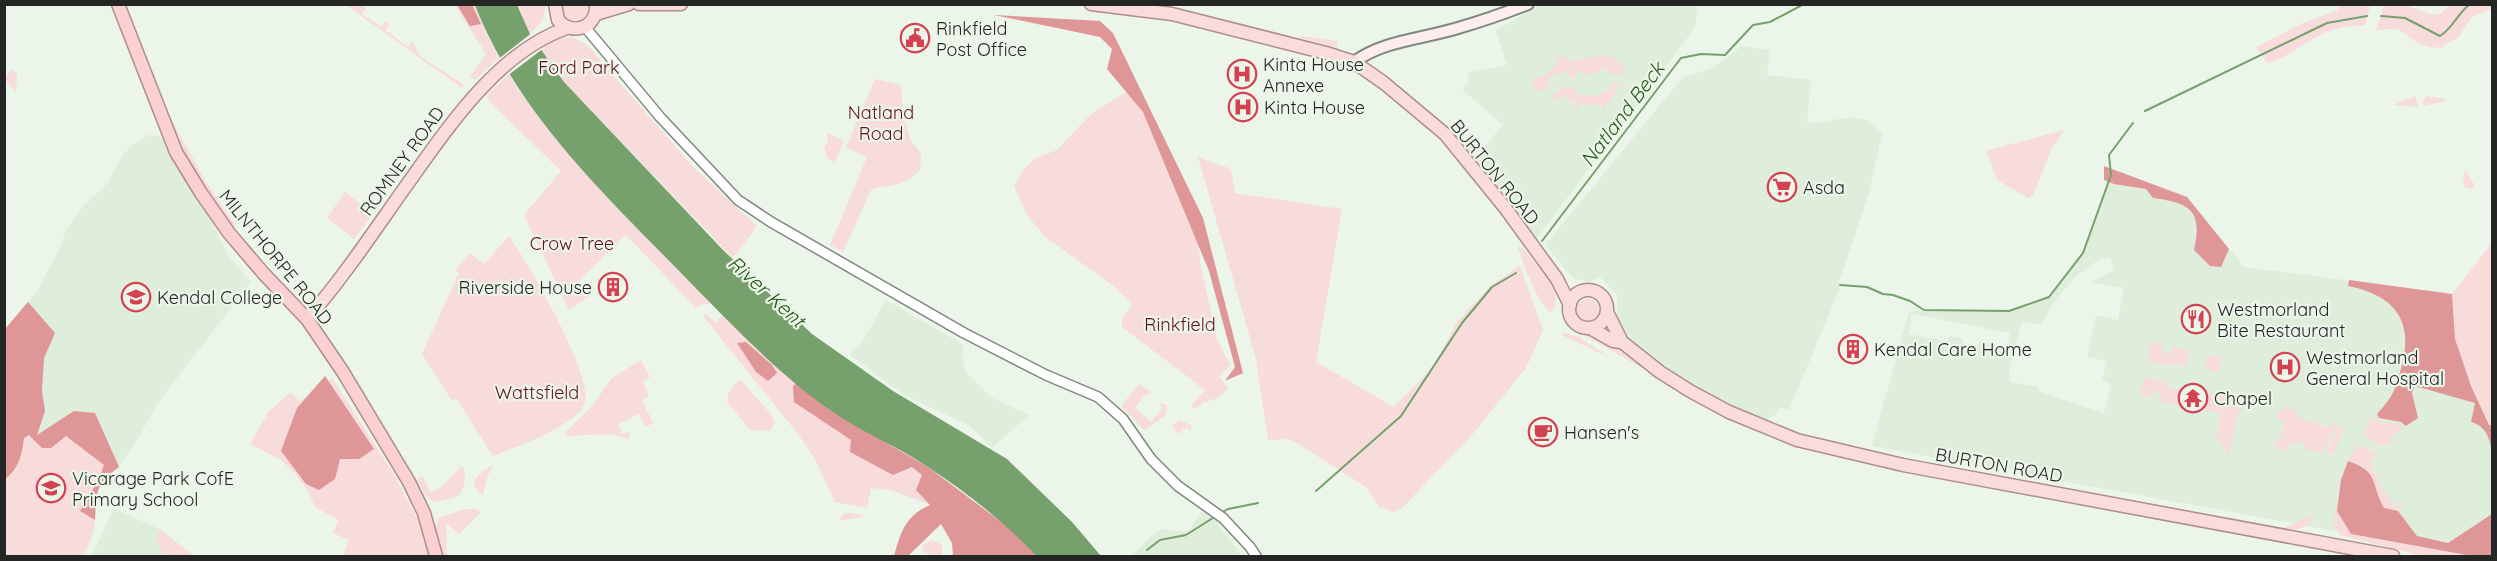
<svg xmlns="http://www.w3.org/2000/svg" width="2497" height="561" viewBox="0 0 2497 561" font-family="Quicksand,sans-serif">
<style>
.built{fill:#dfeddb;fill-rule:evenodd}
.green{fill:#f7dcdb}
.forest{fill:#df9697}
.water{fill:#76a06c}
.pier{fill:#ecf5ea}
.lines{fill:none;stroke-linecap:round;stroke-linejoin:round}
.stream{stroke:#76a06c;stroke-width:2}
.tertiary-casing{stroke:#7f887d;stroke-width:12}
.secondary-casing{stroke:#7f887d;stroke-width:14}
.primary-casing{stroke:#ae8d8b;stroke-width:15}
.trunk-casing{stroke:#ae8d8b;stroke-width:15}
.tertiary{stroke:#fff;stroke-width:9}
.secondary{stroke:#fdeeed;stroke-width:10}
.primary{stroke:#fbdcdc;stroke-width:12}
.trunk{stroke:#fad0d0;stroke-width:12}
.labels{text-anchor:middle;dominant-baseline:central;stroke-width:4.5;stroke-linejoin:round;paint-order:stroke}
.poi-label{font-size:18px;fill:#232622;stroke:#ecf5ea;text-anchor:start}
.park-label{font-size:18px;fill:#640d1b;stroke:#ecf5ea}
.street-label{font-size:18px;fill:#232622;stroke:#ecf5ea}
.water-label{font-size:20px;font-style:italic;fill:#225a12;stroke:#ecf5ea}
</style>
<rect width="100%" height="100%" fill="#ecf5ea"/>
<!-- built -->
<g class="built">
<polygon points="1539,5 1697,5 1696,25 1685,41 1531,246 1506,209 1478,154 1503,125 1462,89 1469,81 1467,73 1507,65 1496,30"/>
<polygon points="1742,46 1770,50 1767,75 1811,80 1807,124 1852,117 1869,120 1882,133 1869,193 1839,282 1839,290 1789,410 1780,408 1776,414 1767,420 1756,418 1685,381 1628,336 1617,316 1617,295 1600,277 1590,282 1574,279 1545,245 1683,77 1712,68"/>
<polygon points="148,135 159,136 164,141 181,174 209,217 230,258 251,282 157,404 140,435 119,467 107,476 101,483 96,493 91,539 83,556 5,556 5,479 10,475 5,329 37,291 56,256 67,229 84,205 107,184 122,156 132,145"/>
<path d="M 2111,175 L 2187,197 L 2244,267 L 2452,294 L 2455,339 L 2489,425 L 2492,425 L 2492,527 L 2471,556 L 1872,446 L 1909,311 L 2009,311 L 2049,297 L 2083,253 ZM 2110,257 L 2114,270 L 2091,282 L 2124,288 L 2118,320 L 2096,315 L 2087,357 L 2107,361 L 2102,380 L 2111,384 L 2104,413 L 2038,391 L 2038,387 L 2011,382 L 2009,372 L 2022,321 L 2041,325 L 2056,299 L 2077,275 L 2097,261 ZM 1912,314 L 2010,333 L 2006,352 L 1994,350 L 1995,344 L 1980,341 L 1979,347 L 1962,344 L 1963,339 L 1949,336 L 1948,342 L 1909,334 Z"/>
<polygon points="886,300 964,345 962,356 965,371 992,398 1029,415 992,448 970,426 904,395 850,355 861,344"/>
<polygon points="114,508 159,529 195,556 92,556"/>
<polygon points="1202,511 1215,520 1242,556 1132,556 1150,537 1162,529 1182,532 1189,530"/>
</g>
<!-- green -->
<g class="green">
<polygon points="346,5 360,5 366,8 362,14 381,27 386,21 389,24 385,30 408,47 412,41 420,56 464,85 462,88"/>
<polygon points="455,5 475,5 487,35 499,58 475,80 470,77 486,54"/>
<polygon points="517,5 546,5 542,21 530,34"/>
<polygon points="563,5 589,5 589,10 585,18 572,21 565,16"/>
<path d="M 2339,5 L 2370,5 L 2365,25 C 2352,26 2339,27 2327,32 C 2306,40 2289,58 2267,63 L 2256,47 L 2303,23 L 2338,10 Z"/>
<path d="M 2384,5 L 2405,5 L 2434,15 L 2441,13 L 2451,5 L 2492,5 L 2492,8 L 2472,17 L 2457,39 L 2443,45 L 2443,48 C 2439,47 2433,48 2429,47 C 2405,42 2409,23 2376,31 Z"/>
<polygon points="1302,36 1337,41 1338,48 1301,38"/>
<polygon points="567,37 575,38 588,46 694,168 757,226 733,258 564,82 541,50 556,38"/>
<polygon points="1558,55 1564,55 1566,61 1609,55 1623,65 1624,70 1621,75 1610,74 1608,68 1590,75 1577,71 1575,78 1570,78 1568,71 1556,74 1546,81 1550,86 1543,92 1536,90 1531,84 1536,75 1542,78 1559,62"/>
<polygon points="12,69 17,74 16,93 5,79"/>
<polygon points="509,74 515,85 575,161 710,303 700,305 696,308 626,235 579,281 589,296 569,310 524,215 561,171 487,99 489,93"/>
<path d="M 875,79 L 901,85 L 903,115 L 912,144 L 915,145 L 921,154 L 920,170 C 902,188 894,183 871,190 L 843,252 L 830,245 L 867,157 L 846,148 Z"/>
<polygon points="1610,82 1624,85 1616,87 1612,99 1605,104 1607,109 1605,111 1601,105 1580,104 1577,111 1574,109 1576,103 1561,96 1557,102 1553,99 1552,95 1563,87 1576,88 1574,94 1593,96 1613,88"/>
<polygon points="1126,92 1143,112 1197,227 1200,263 1217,339 1230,365 1219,377 1229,389 1214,400 1211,399 1207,403 1205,401 1195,409 1191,405 1205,390 1122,327 1122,320 1132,304 1112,285 1044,236 1027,215 1014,186 1024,169 1034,159 1057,150 1091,114"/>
<polygon points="2415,96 2419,107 2393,105"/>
<polygon points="2427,96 2446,99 2443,102 2424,106 2423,100"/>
<path d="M 163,105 L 205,180 L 237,228 L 232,225 C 200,185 182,152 163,105 Z"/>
<polygon points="2064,130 2050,152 2034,194 2028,198 1997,180 1986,151"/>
<polygon points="827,133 844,141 835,162 827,158 824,147 828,142"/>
<polygon points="1461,140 1482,162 1501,189 1499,190 1460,143"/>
<polygon points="1198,157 1231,169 1235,193 1342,209 1316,362 1394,407 1433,367 1457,322 1490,286 1520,266 1543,330 1526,368 1471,436 1402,508 1395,512 1379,507 1366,487 1295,442 1287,439 1268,440 1256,359"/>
<polygon points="2465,169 2475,186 2473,188 2467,188 2463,185"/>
<polygon points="345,192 373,214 354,239 327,218"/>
<path d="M 509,236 C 526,260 597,380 584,405 C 574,427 515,447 493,456 L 456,398 L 452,401 L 422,354 L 459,273 L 455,270 L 470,253 L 484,264 Z"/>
<polygon points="2492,243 2492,425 2489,425 2471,386 2455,339 2452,294"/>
<path d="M 1522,247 L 1559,293 L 1556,294 L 1555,307 L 1550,313 C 1534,296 1526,270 1518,248 Z"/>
<circle cx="1588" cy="310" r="11"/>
<polygon points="706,314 716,322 723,315 768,359 830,410 928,467 931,505 891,490 871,488 867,508 835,502 814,457 798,434 703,316"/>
<path d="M 1575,330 C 1605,337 1627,356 1653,374 Z"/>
<polygon points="1564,333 1579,337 1610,358 1560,334"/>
<polygon points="2151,342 2163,345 2162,352 2170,354 2172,346 2189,350 2186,366 2173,363 2172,366 2147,362"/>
<polygon points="2208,355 2222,358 2219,372 2205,369"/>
<polygon points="641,360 650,377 643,381 649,396 642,400 653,423 646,427 639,414 618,424 622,434 629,431 630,437 627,439 612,434 568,436 564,434 592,406 612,378"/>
<polygon points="2144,377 2166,382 2165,387 2181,390 2178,405 2160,402 2161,393 2152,391 2150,398 2140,396"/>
<polygon points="332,378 393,473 416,517 421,515 430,556 343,556 349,540 333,533 338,520 315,507 309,493 295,473 281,460 250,444 269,411 291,392 300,402"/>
<path d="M 741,380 L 770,413 L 775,422 L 770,431 L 750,430 L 727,402 C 728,391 731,385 741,380 Z"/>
<polygon points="1139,384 1149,391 1151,396 1146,394 1135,408 1151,422 1163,408 1158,403 1165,404 1167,409 1165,416 1144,430 1121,406"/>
<polygon points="2199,391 2241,399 2229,456 2216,438 2221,413 2196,408"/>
<polygon points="2286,408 2297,411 2297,417 2329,428 2334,422 2338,424 2323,452 2306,450 2304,442 2289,445 2290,451 2276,448 2273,439 2280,440 2284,420 2275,418 2279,411"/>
<path d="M 74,411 L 95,413 L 119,467 C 84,491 102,506 91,539 C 89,545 85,550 83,556 L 5,556 L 5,479 C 17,470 22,453 24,438 L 29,435 L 37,435 Z"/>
<path d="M 2372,416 L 2381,422 L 2401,424 L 2407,432 L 2403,428 L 2390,436 L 2392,443 C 2381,448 2370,443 2364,433 Z"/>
<polygon points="1181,420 1189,425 1191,424 1191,431 1187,427 1178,434 1172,425"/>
<polygon points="2340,425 2344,431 2333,454 2326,453"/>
<path d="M 2365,446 L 2376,453 L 2377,456 L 2370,460 L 2375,476 L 2382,473 L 2377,479 L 2395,507 L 2401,503 L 2404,507 L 2398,511 L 2384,508 C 2370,484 2380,472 2348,461 L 2356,447 Z"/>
<path d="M 494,465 L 488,475 L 483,495 C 464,484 481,470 494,465 Z"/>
<path d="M 462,466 C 468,475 465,489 457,497 L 434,502 L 425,495 L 417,480 L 422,476 L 431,492 L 443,486 Z"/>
<polygon points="2341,480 2337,511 2351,534 2472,556 2423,556 2340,535 2333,523"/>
<polygon points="465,509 476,509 481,512 459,534 446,523 447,556 443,556 435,528 439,518"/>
<polygon points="845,513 859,514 865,517 838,521"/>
<path d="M 2314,515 C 2310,529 2295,531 2281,529 Z"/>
<polygon points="159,529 192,555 195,556 165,556 156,542"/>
<polygon points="932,540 942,545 942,556 934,556 922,551 923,545"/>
</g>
<!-- forest -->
<g class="forest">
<polygon points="457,5 472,5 481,24 470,26"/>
<polygon points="994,15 1100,21 1113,33 1203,218 1243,373 1225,381 1235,367 1209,271 1143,112 1107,69 1112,49 1100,37"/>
<path d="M 2104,166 L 2187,197 L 2229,249 L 2221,267 L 2210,266 L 2194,250 C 2203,210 2190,203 2153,198 L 2146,189 L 2114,184 L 2104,180 Z"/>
<path d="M 2349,280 L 2452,294 L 2455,339 L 2471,386 L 2489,425 L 2492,425 L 2492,451 C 2489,437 2486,426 2471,422 L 2475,403 L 2415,386 L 2412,393 L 2418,418 L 2406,426 L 2401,422 L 2379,418 L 2377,414 C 2395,394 2395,390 2402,365 C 2414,319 2393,295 2348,286 Z"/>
<path d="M 28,302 L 55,333 L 44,358 L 42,391 L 45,411 L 37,435 L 74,411 L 95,413 L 119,467 C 96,483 96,493 95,520 L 80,511 L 99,479 L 104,465 L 66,436 L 51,448 L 42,448 L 29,435 L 24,438 C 22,454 19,469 5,479 L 5,329 Z"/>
<polygon points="746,342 772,365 777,373 768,381 756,372 737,343"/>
<polygon points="325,376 374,449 359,459 340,459 335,479 319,490 306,484 281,451 297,408"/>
<path d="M 797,383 L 830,410 L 928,467 L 1012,530 L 1036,556 L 953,556 L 952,543 L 941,524 L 908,556 L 894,556 C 901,532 905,516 930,505 L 916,490 L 922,475 L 912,467 L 893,475 L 850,452 L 851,440 L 794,402 L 793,386 Z"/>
<path d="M 2348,461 C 2380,472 2370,483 2384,508 L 2398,511 L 2417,536 L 2448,543 L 2492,514 L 2492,556 L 2472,556 L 2351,534 L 2337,511 L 2341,480 Z"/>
</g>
<!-- water -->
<path class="water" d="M 475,5 L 517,5 L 530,34 L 564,82 L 723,250 L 812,334 L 893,391 L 1007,459 L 1072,522 L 1101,556 L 1036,556 C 1005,522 967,493 928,467 C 897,446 861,432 830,410 C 778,374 728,321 683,275 C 604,194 517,113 475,5 Z"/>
<!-- pier -->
<polygon class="pier" points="533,32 544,48 507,76 497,60"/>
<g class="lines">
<!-- stream -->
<g class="stream">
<path d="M 2381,16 L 2405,18 L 2440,36 C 2453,28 2457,14 2470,4"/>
<polyline points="2145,111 2327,23 2367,16"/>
<polyline points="1542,241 1681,58 1701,54 1725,55 1753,25 1770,22 1804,4"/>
<polyline points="1840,285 1867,287 1883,294 1893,295 1910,301 1924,310 2009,311 2049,297 2083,253 2111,175 2109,155 2133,123"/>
<polyline points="1316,491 1401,416 1462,323 1492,287 1516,273"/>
<polyline points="1221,513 1228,509 1258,503"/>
<polyline points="1147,550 1160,540 1186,535 1216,516"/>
</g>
<!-- tertiary casing -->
<g class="tertiary-casing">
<polyline id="tertiary" points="585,27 660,117 738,200 771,222 964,333 1046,375 1098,397 1123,419 1151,459 1178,486 1223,518 1250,547 1256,556"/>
</g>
<!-- secondary casing -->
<g class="secondary-casing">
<path id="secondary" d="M 1354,62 C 1384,40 1423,39 1458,28 C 1482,21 1505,13 1528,4"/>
</g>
<!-- primary casing -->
<g class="primary-casing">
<g id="primary">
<path d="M 555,4 L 558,20 C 573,37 598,27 596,4"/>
<polyline points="639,4 681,4"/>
<polyline points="1091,4 1172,14 1326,53 1354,62 1384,83 1445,134 1506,209 1557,279 1570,305"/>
<polyline points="596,14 629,4"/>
<circle cx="1588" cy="309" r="19"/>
<polyline points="1607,312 1622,342 1660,372 1690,391 1729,412 1797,440 1903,465 2393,556"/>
<path d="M 307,319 C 343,278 374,231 406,186 C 447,129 497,52 567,28"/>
<polyline points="1590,328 1613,341 1622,342"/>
</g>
</g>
<!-- trunk casing -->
<g class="trunk-casing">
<polyline id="trunk" points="118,4 176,152 201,193 229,233 264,274 307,319 343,372 409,482 424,513 436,556"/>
</g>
<!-- tertiary -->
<use href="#tertiary" class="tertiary"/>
<!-- secondary -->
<use href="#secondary" class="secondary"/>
<!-- primary -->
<use href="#primary" class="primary"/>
<!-- trunk -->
<use href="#trunk" class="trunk"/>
</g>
<!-- icons -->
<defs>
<g id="civic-ring" transform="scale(1.5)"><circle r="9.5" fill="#ecf5ea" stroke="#d34251" stroke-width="1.5"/><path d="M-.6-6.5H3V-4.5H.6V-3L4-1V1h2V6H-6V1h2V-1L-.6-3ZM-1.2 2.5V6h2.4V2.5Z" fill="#d34251"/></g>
<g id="hospital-ring" transform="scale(1.5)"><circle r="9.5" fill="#ecf5ea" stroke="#d34251" stroke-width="1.5"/><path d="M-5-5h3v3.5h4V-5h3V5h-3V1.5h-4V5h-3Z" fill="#d34251"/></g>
<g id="supermarket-ring" transform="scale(1.5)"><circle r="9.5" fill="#ecf5ea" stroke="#d34251" stroke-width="1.5"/><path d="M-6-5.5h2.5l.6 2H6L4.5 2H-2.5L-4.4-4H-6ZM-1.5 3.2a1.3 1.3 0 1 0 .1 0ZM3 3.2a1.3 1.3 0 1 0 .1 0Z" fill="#d34251"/></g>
<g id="building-ring" transform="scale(1.5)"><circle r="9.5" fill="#ecf5ea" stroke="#d34251" stroke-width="1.5"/><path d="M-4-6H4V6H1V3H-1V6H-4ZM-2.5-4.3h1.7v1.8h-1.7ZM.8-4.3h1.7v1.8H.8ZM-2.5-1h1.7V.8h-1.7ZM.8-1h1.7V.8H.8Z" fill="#d34251"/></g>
<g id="university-ring" transform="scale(1.5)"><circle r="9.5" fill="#ecf5ea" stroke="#d34251" stroke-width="1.5"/><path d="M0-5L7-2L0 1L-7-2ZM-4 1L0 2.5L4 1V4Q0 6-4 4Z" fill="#d34251"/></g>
<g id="restaurant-ring" transform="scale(1.5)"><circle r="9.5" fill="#ecf5ea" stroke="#d34251" stroke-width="1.5"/><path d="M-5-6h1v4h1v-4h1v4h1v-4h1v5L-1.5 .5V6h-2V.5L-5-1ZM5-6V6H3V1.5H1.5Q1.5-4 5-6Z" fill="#d34251"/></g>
<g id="temple-ring" transform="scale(1.5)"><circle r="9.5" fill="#ecf5ea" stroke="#d34251" stroke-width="1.5"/><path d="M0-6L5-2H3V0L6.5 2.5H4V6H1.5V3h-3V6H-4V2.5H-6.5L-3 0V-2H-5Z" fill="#d34251"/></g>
<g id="cafe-ring" transform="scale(1.5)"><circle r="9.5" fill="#ecf5ea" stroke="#d34251" stroke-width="1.5"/><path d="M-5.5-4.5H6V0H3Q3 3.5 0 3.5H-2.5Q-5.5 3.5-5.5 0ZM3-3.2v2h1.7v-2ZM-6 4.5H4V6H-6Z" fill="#d34251"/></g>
<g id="school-ring" transform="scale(1.5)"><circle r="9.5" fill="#ecf5ea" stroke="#d34251" stroke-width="1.5"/><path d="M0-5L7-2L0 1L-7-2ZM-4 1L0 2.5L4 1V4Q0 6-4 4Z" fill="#d34251"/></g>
</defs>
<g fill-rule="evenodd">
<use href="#civic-ring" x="915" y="38"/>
<use href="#hospital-ring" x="1242" y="74"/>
<use href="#hospital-ring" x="1243" y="107"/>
<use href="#supermarket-ring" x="1782" y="187"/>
<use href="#building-ring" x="613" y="287"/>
<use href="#university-ring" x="136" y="297"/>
<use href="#restaurant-ring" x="2196" y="319"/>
<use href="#building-ring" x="1853" y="349"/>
<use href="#hospital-ring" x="2285" y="367"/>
<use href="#temple-ring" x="2193" y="398"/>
<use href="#cafe-ring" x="1543" y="432"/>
<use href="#school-ring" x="51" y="488"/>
</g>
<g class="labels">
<!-- poi labels -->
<g class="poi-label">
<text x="936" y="28">Rinkfield<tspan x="936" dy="21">Post Office</tspan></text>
<text x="1263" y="64">Kinta House<tspan x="1263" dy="21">Annexe</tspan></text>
<text x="1264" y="107">Kinta House</text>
<text x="1803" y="187">Asda</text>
<text x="592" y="287" text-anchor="end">Riverside House</text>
<text x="157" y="297">Kendal College</text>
<text x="2217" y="309">Westmorland<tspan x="2217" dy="21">Bite Restaurant</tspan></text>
<text x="1874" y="349">Kendal Care Home</text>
<text x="2306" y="357">Westmorland<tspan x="2306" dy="21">General Hospital</tspan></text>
<text x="2214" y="398">Chapel</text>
<text x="1564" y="432">Hansen's</text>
<text x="72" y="478">Vicarage Park CofE<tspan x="72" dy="21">Primary School</tspan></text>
</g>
<!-- park labels -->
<g class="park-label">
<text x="579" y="67">Ford Park</text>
<text x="881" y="112">Natland<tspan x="881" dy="21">Road</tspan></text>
<text x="572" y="243">Crow Tree</text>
<text x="1180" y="324">Rinkfield</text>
<text x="537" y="392">Wattsfield</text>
</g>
<!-- street labels -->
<g class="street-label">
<text transform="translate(402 161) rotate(-54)">ROMNEY ROAD</text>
<text transform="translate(1495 172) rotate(51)">BURTON ROAD</text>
<text transform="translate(276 257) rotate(51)">MILNTHORPE ROAD</text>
<text transform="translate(1999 465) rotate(10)">BURTON ROAD</text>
</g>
<!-- water labels -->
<g class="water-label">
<text transform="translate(1622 114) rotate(-53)">Natland Beck</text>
<text transform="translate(767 291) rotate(42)">River Kent</text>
</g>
</g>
<!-- border -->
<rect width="2497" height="561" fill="none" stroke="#232622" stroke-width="12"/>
</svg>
